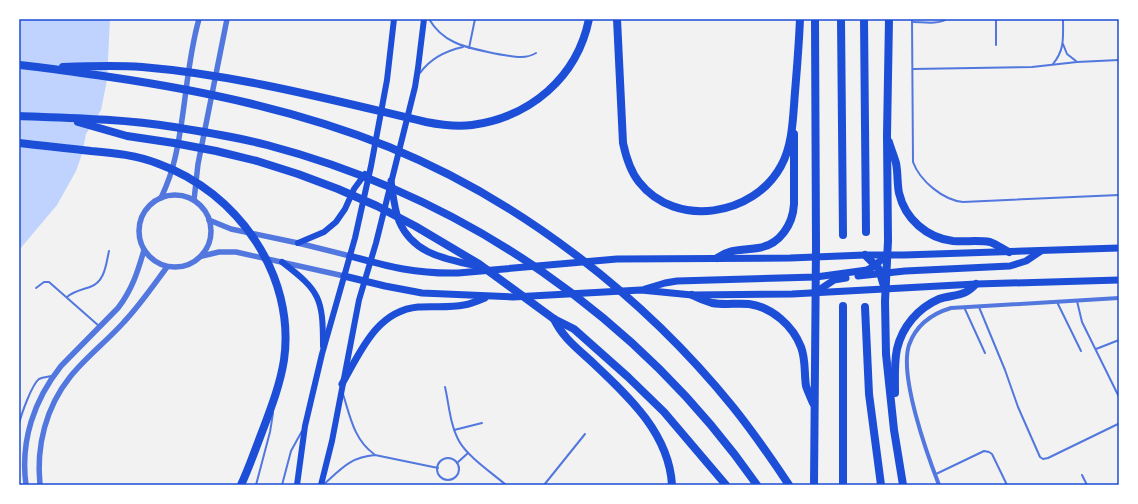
<svg xmlns="http://www.w3.org/2000/svg" width="1138" height="504" viewBox="0 0 1138 504" font-family="Arial,sans-serif">
<style>
.water{fill:#bfd3fe}
.lines{fill:none;stroke-linecap:round;stroke-linejoin:round}
.service{stroke:#5277de;stroke-width:2}
.minor{stroke:#5277de;stroke-width:4}
.tertiary{stroke:#5277de;stroke-width:5.5}
.secondary{stroke:#1d4ed8;stroke-width:6}
.primary{stroke:#1d4ed8;stroke-width:7}
.motorway{stroke:#1d4ed8;stroke-width:8}
.neatline{fill:none;stroke:#1d4ed8;stroke-width:1.5}
</style>
<rect width="100%" height="100%" fill="#f2f2f2"/>
<!-- water -->
<polygon class="water" points="19,19 110,19 107,80 101,110 86,134 82,154 76,171 57,205 19,250"/>
<g class="lines">
<!-- service -->
<g class="service">
<path d="M 429,19 C 435,29 443,37 454,42 C 465,48 508,57 521,57 C 527,57 531,56 536,53"/>
<path d="M 912,19 L 913,162 C 920,181 943,200 963,202 L 1119,195"/>
<polyline points="996,19 996,45"/>
<path d="M 912,22 C 923,22 937,25 947,19"/>
<polyline points="1063,44 1067,54 1076,61"/>
<polyline points="469,48 475,19"/>
<path d="M 1053,64 C 1065,49 1063,38 1063,19"/>
<polyline points="913,69 1032,67 1077,62 1119,60"/>
<path d="M 420,73 C 430,59 445,51 463,47"/>
<polyline points="36,288 44,282 49,282 99,326"/>
<path d="M 67,297 C 74,291 81,290 90,287 C 105,282 106,264 109,251"/>
<polyline points="1077,301 1082,322 1119,397"/>
<polyline points="1057,302 1081,351"/>
<polyline points="964,307 985,353"/>
<polyline points="979,307 1005,370 1018,407 1040,457 1043,459 1048,458 1118,424"/>
<polyline points="1096,349 1119,340"/>
<path d="M 445,387 C 449,404 450,425 459,441 C 467,456 492,473 506,485"/>
<path d="M 343,394 C 350,416 354,440 374,454"/>
<path d="M 19,424 C 21,415 32,384 39,379 C 43,377 48,377 52,376"/>
<polyline points="454,430 482,423"/>
<circle cx="448" cy="469" r="11"/>
<polyline points="457,463 468,453"/>
<polyline points="936,474 984,451 989,452 992,454 1007,485"/>
<polyline points="1082,475 1087,485"/>
<polyline points="19,484 21,485"/>
<polyline points="256,485 270,432 273,413"/>
<polyline points="282,485 291,451 302,431"/>
<path d="M 323,485 C 341,469 350,457 375,455 L 438,468"/>
<polyline points="544,485 585,434"/>
</g>
<!-- minor -->
<path class="minor" d="M 939,485 C 927,454 899,376 909,345 C 916,325 931,314 951,308 L 1119,298"/>
<!-- tertiary -->
<g class="tertiary">
<circle cx="175" cy="231" r="36"/>
<path d="M 161,198 C 167,185 172,172 175,158 C 186,112 186,64 199,19"/>
<polyline points="194,200 198,164 227,19"/>
<polyline points="209,220 231,229 298,243 350,256"/>
<polyline points="202,256 219,252 236,252 344,276"/>
<path d="M 26,485 C 20,441 34,400 61,366 L 118,308 C 132,290 138,271 144,250"/>
<path d="M 40,485 C 36,446 46,407 70,377 C 86,357 107,341 124,322 C 140,305 153,286 167,267"/>
</g>
<!-- secondary -->
<g class="secondary">
<polyline points="298,243 324,232 336,222 345,209 354,189 365,174"/>
<path d="M 282,262 C 320,291 323,298 323,346"/>
<polyline points="297,485 305,426 322,354 355,238 371,166 387,80 394,19"/>
<polyline points="321,485 332,441 359,300 376,243 415,87 418,68 424,19"/>
</g>
<!-- primary -->
<g class="primary">
<path d="M 391,181 C 393,194 394,208 399,221 C 414,256 448,259 481,267"/>
<path d="M 350,256 C 389,267 417,274 458,273 L 617,259 L 790,258 L 865,255 L 904,255 L 1119,248"/>
<polyline points="344,276 385,286 422,293 513,297 641,290 692,295 792,294 976,284 1119,280"/>
<polyline points="858,276 905,271 1010,266 1026,261 1041,251"/>
<polyline points="645,289 665,283 677,281 816,277 867,270 873,267 887,255"/>
<polyline points="816,292 834,280 846,278"/>
<path d="M 342,384 C 360,353 376,311 418,307 C 433,306 449,308 464,305 C 471,304 478,301 485,298"/>
</g>
<!-- motorway -->
<g class="motorway">
<path d="M 617,19 L 623,143 C 626,157 630,171 639,182 C 676,229 754,216 781,166 C 793,145 793,116 795,92 C 797,68 799,43 800,19"/>
<polyline points="841,19 843,235"/>
<polyline points="864,19 866,232"/>
<polyline points="889,19 887,135 888,241 885,301 886,354 894,430 903,485"/>
<path d="M 19,65 C 49,68 80,73 110,77 C 205,91 299,111 389,147 C 521,201 643,296 733,407 C 753,432 771,458 789,485"/>
<path d="M 63,67 C 89,66 116,65 142,67 C 238,75 332,100 426,122 C 441,125 456,127 472,125 C 530,117 577,78 589,19"/>
<path d="M 19,116 C 71,118 123,119 174,127 C 205,132 237,137 267,145 C 465,197 640,318 757,485"/>
<polyline points="78,122 127,136 174,143 216,151 257,161 298,174 338,189 377,206 415,226 479,264 554,319 574,329 628,377 664,412 726,485"/>
<path d="M 889,142 C 891,149 894,156 896,163 C 898,173 897,183 899,193 C 905,219 927,238 953,241 C 965,242 978,240 990,242 C 996,244 1003,249 1009,252"/>
<path d="M 19,143 C 43,146 67,148 91,151 C 114,153 137,155 159,164 C 237,192 296,275 284,360 C 280,385 271,408 262,432 C 255,450 249,468 241,485"/>
<polyline points="865,255 879,269 883,283"/>
<path d="M 717,258 C 732,248 741,251 758,248 C 780,245 793,224 794,204 L 794,134"/>
<path d="M 692,295 C 698,298 705,301 712,303 C 724,305 737,303 749,304 C 772,307 793,326 801,347 C 806,360 804,373 806,386 C 808,392 811,398 813,403"/>
<polyline points="843,306 843,485"/>
<polyline points="865,307 869,394 881,485"/>
<path d="M 554,319 C 563,338 577,348 592,362 C 628,396 669,433 672,485"/>
<path d="M 895,393 C 895,379 894,363 897,349 C 902,327 918,308 939,299 C 947,296 958,296 966,292 C 970,290 973,287 976,284"/>
<polyline points="814,485 816,247 815,19"/>
</g>
</g>
<!-- border -->
<rect width="1138" height="504" fill="none" stroke="#ffffff" stroke-width="40"/>
<rect x="20" y="20" width="1098" height="464" class="neatline"/>
</svg>
